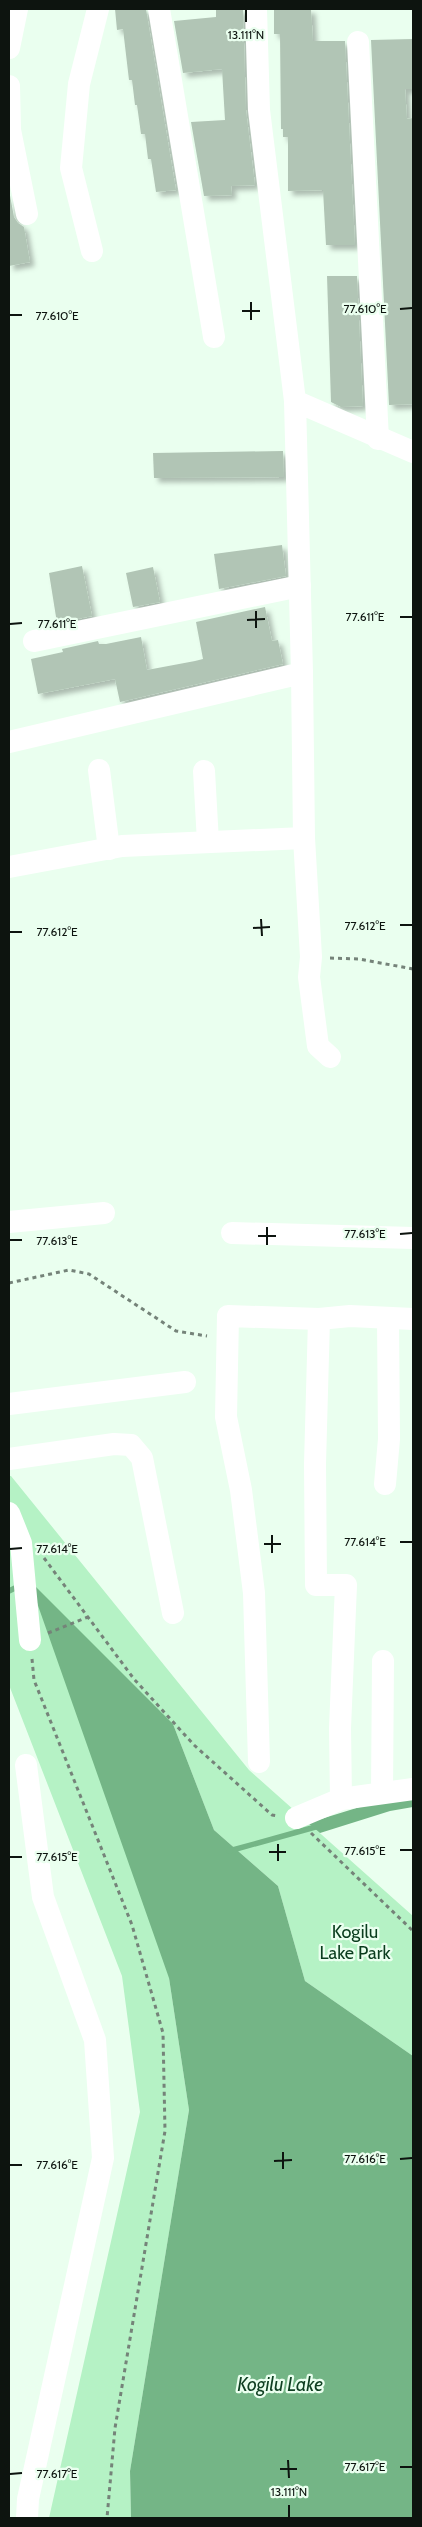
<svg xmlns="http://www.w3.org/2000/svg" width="422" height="2527" viewBox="0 0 422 2527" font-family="Cabin,sans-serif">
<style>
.green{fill:#b5f2c5}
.water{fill:#74b586}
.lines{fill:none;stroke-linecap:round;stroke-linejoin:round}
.stream{stroke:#74b586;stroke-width:5.5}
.building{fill:#b1c5b5;filter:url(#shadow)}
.path{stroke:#758379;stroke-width:3;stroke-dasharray:4 4;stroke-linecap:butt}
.minor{stroke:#fff;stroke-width:22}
.ticks{fill:none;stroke:#0d140f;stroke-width:2}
.labels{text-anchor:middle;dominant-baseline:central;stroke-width:4.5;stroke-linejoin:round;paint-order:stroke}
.park-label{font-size:18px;fill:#0a3d1e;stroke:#eaffef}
.water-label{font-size:19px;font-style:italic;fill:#0f4022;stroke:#eaffef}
.ticks-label{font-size:12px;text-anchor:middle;fill:#0d140f;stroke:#eaffef;stroke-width:4.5;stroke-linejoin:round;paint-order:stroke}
</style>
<defs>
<filter id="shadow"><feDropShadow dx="4.5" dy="4.5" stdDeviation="2.5" flood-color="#0004"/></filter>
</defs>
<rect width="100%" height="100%" fill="#eaffef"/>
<!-- green -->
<polygon class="green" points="9,1476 11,1476 249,1770 413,1916 413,2056 305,1981 278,1886 214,1830 173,1724 169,1978 189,2110 130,2471 131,2518 49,2518 140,2112 122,1976 9,1685"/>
<!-- water -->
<g class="water">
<polygon points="29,1580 173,1724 214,1830 278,1886 305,1981 413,2056 413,2518 131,2518 130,2471 189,2110 169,1978"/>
<polygon points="413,1797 413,1807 390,1811 320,1833 308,1823 363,1806"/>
</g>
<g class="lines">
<!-- stream -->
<g class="stream">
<polyline points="9,1591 21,1585"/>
<polyline points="229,1851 319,1826"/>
</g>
</g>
<!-- building -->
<g class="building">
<polygon points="115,9 146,9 176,190 156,192 151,159 148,159 145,134 141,134 137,105 135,105 132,80 129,80 123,29 117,30"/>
<polygon points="216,9 243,9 246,110 255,185 231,186 232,195 204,196 191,122 225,120 222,69 183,73 174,21 216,17"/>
<polygon points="274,9 311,9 313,41 345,41 355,245 326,245 323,190 288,191 288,137 283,137 283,129 281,129 280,34 274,34"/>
<polygon points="413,39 413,89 405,89 407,119 413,118 413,404 389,405 371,40"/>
<polygon points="9,190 14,217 18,223 24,227 30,262 9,266"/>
<polygon points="327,276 357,276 363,406 341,407 331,402"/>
<polygon points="283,451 284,477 154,478 153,453"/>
<polygon points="282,545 286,576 219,589 214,554"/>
<polygon points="82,566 92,616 57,623 49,573"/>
<polygon points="153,567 160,602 133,607 126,573"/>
<polygon points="265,607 272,641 278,640 283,664 120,702 115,679 38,694 31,659 63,652 62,649 98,641 99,644 106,644 141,637 147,670 195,661 203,659 196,622"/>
</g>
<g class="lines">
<!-- path -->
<g class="path">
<polyline points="330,958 359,959 413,969"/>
<polyline points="9,1283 69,1270 89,1274 176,1331 207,1336"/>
<polyline points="44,1558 134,1679 194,1745 272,1815 278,1816"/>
<polyline points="48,1633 88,1617"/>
<polyline points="32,1659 34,1680 132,1925 163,2033 165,2131 115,2428 107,2518"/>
<polyline points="311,1833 413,1931"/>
</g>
<!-- minor -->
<g class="minor">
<polyline points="159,9 214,337"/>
<polyline points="256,9 259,110 295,401"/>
<polyline points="358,42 378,439"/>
<polyline points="9,48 17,9"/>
<polyline points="9,86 10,130 27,214"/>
<polyline points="92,251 71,168 79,84 98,9"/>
<polyline points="34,641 300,586"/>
<polyline points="302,673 304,838 311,957 309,977 318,1046 330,1057"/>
<polyline points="9,742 302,673 295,401 413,452"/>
<polyline points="99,770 109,849"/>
<polyline points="204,771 208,842"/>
<polyline points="9,867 122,846 304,838"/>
<polyline points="9,1222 104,1213"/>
<polyline points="232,1233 413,1238"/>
<polyline points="319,1319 315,1464 316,1585 346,1585 340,1728 341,1799"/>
<polyline points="9,1404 185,1382"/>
<polyline points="9,1459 114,1444 131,1445 142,1458 173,1613"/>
<polyline points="385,1484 389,1439 388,1319"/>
<polyline points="9,1513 21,1543 30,1640"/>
<polyline points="259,1762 254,1593 241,1490 226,1417 228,1316 319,1319 350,1316 413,1319"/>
<polyline points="26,1765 43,1897 95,2040 103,2158 28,2499 27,2518"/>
<polyline points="382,1793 383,1661"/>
<polyline points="296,1818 341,1799 413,1789"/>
</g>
</g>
<!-- ticks -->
<path class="ticks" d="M 246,10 L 246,22M 251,302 L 251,320M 400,309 L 412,308M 242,311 L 260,311M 10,315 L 22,315M 256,611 L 256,628M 400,617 L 412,617M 247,620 L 265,619M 10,624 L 22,623M 261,919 L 262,936M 400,925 L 412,925M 253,928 L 270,927M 10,932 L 22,932M 267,1227 L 267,1245M 400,1234 L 412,1233M 258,1236 L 276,1236M 10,1240 L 22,1240M 272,1535 L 272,1553M 400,1542 L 412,1542M 264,1544 L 281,1544M 10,1549 L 22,1548M 278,1844 L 278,1861M 400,1850 L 412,1850M 269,1852 L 286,1852M 10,1857 L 22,1857M 283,2152 L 283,2169M 400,2159 L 412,2158M 274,2161 L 292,2160M 10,2165 L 22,2165M 288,2460 L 289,2478M 400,2467 L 412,2467M 280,2469 L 297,2469M 10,2474 L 22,2473M 289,2505 L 289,2517"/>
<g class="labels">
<!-- park labels -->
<g class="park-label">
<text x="355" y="1932">Kogilu<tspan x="355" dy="21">Lake Park</tspan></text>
</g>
<!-- water labels -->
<g class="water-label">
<text x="280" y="2384">Kogilu Lake</text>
</g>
</g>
<g class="ticks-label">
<text x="246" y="39">13.111°N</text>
<text x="365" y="313">77.610°E</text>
<text x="57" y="320">77.610°E</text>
<text x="365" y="621">77.611°E</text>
<text x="57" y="628">77.611°E</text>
<text x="365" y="930">77.612°E</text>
<text x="57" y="936">77.612°E</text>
<text x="365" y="1238">77.613°E</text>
<text x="57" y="1245">77.613°E</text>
<text x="365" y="1546">77.614°E</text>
<text x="57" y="1553">77.614°E</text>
<text x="365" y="1855">77.615°E</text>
<text x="57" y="1861">77.615°E</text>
<text x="365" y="2163">77.616°E</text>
<text x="57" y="2169">77.616°E</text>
<text x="365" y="2471">77.617°E</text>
<text x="57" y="2478">77.617°E</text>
<text x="289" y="2496">13.111°N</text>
</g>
<!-- border -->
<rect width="422" height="2527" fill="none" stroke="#0d140f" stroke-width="20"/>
</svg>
